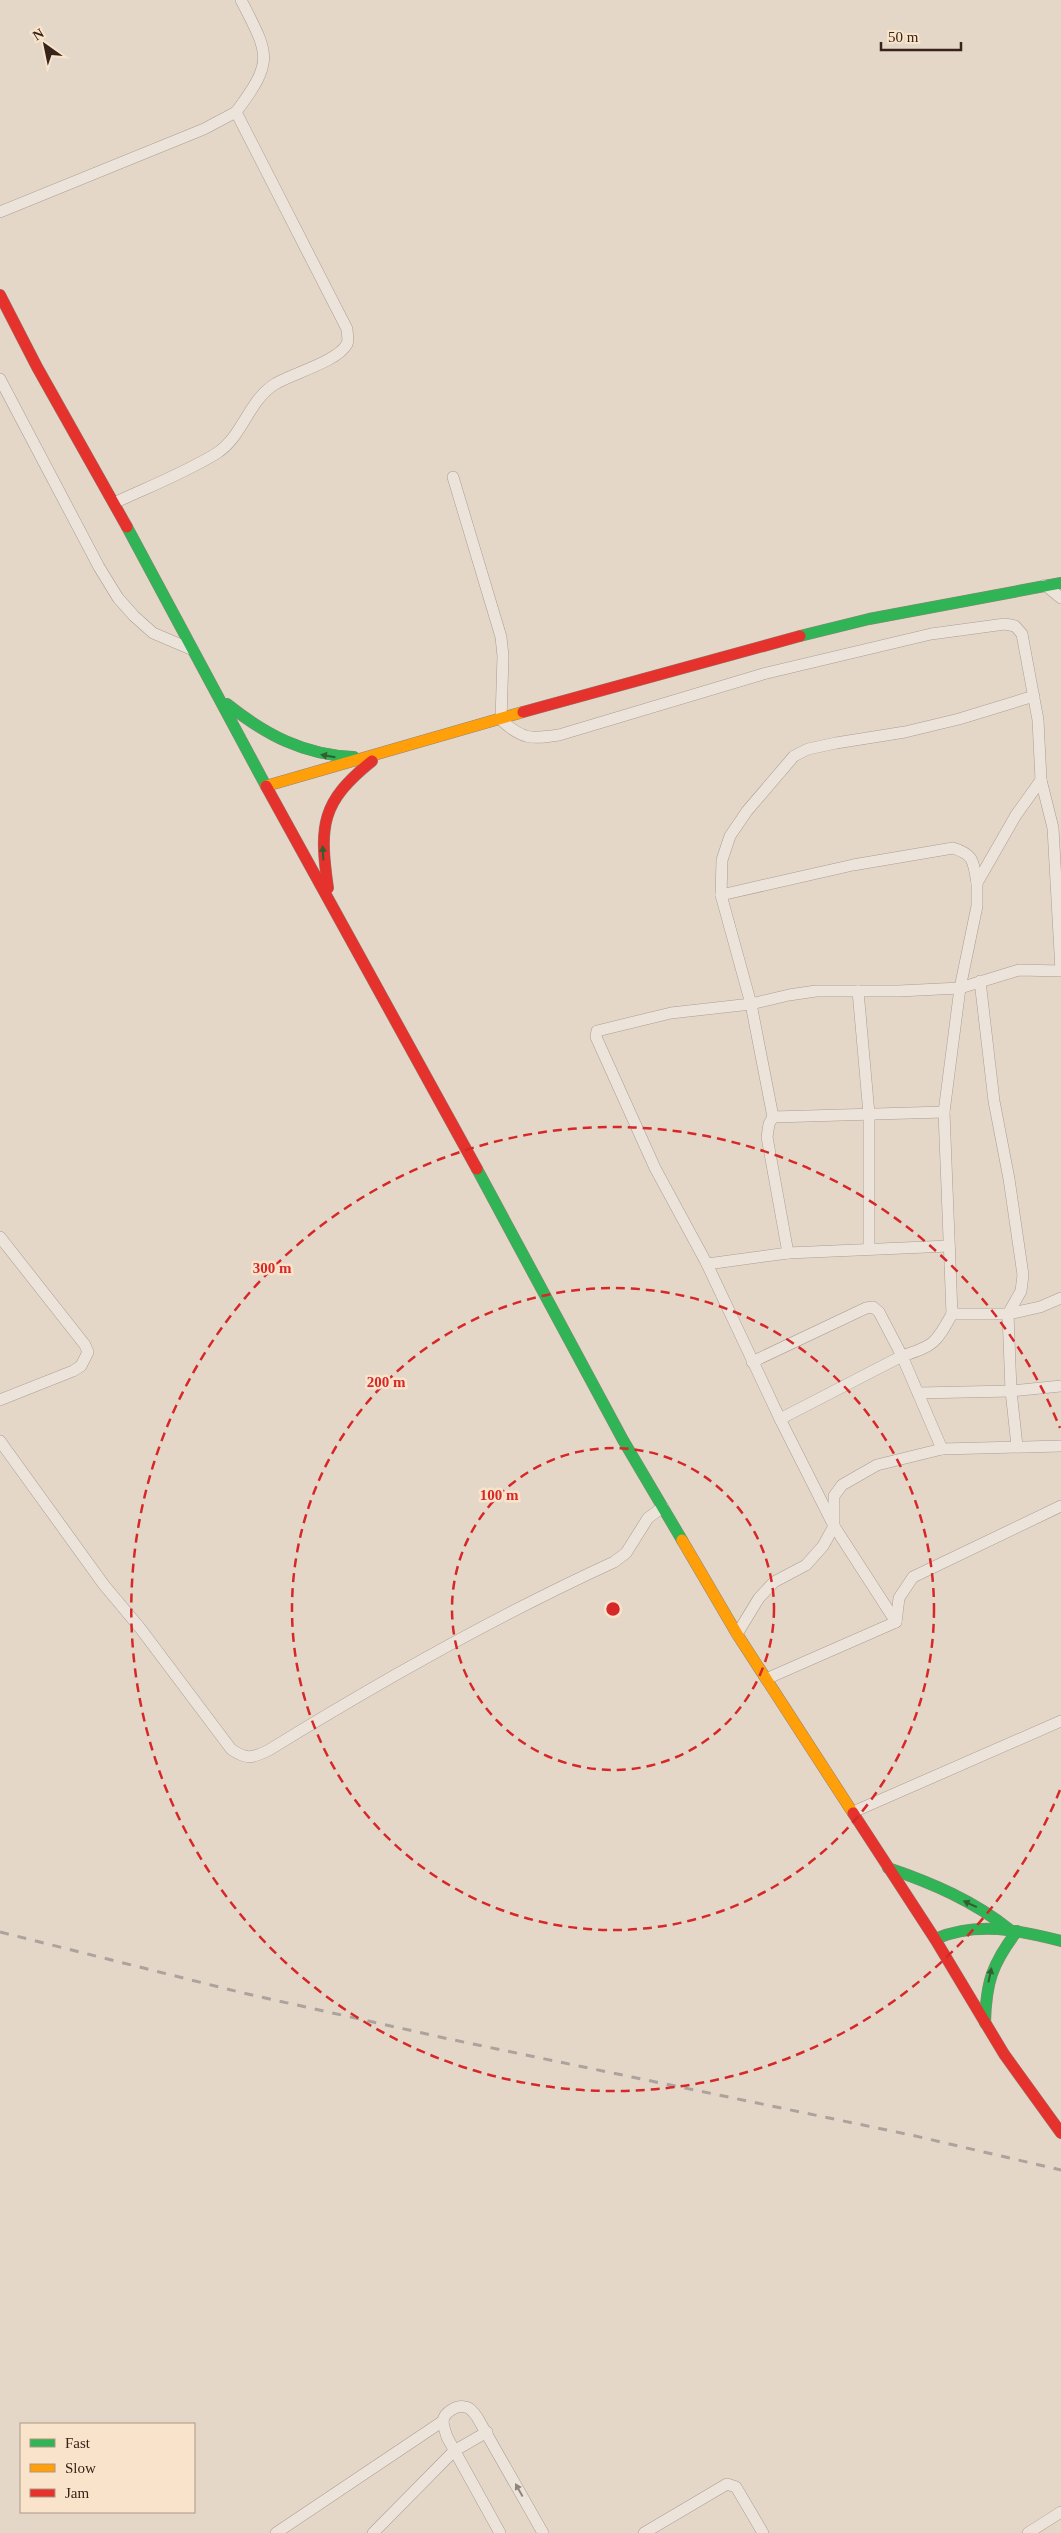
<svg xmlns="http://www.w3.org/2000/svg" width="1061" height="2533" viewBox="0 0 1061 2533" font-family="Georgia,serif">
<style>
.lines{fill:none;stroke-linecap:round;stroke-linejoin:round}
.street-casing{stroke:#aa9d92;stroke-width:12}
.fast-casing{stroke:#8f8279;stroke-width:12}
.slow-casing{stroke:#8f8279;stroke-width:12}
.jam-casing{stroke:#8f8279;stroke-width:12}
.street{stroke:#ece4db;stroke-width:11}
.fast{stroke:#30b455;stroke-width:11}
.slow{stroke:#ff9f0a;stroke-width:11}
.jam{stroke:#e5322d;stroke-width:11}
.rail{stroke:#aba39c;stroke-width:3;stroke-dasharray:9 9;stroke-linecap:butt}
.oneway{fill:#355d32}
.oneway2{fill:#92847a}
.ring{fill:none;stroke:#d62828;stroke-width:2.5;stroke-dasharray:9 6}
.centre{fill:#d62828;stroke:#f9e4cb;stroke-width:2.5}
.ring-label{font-size:15px;text-anchor:middle;font-weight:bold;fill:#d62828;stroke:#f9e4cb;stroke-width:5;stroke-linejoin:round;paint-order:stroke}
</style>
<rect width="100%" height="100%" fill="#e5d7c8"/>
<g class="lines">
<!-- street casing -->
<g class="street-casing">
<g id="street">
<polyline points="0,212 204,129 236,112"/>
<polyline points="0,379 99,567 118,598 134,616 153,633 193,650"/>
<path d="M 453,477 L 501,637 L 503,656 L 501,720 C 523,740 531,739 559,735 L 763,674 L 931,634 L 1005,624 L 1015,626 L 1022,634 L 1038,720 L 1041,780 L 1053,828 L 1061,971 L 1019,970 L 960,988 L 899,991 L 816,991 L 789,995 L 751,1004 L 671,1013 L 597,1031 L 596,1037 L 655,1168 L 707,1264 L 780,1419 L 834,1526 L 896,1622"/>
<path d="M 114,503 C 148,487 185,473 217,453 C 243,436 248,401 275,384 C 293,373 337,362 347,344 C 349,339 347,334 347,329 L 236,112 C 275,60 269,55 241,0"/>
<polyline points="1045,585 1061,598"/>
<path d="M 721,895 L 853,865 L 953,848 C 975,855 973,862 977,883"/>
<polyline points="858,991 869,1114 869,1248"/>
<polyline points="773,1117 944,1112"/>
<polyline points="0,1237 85,1345 88,1352 81,1366 73,1371 0,1400"/>
<polyline points="788,1253 767,1137 769,1124 773,1117 751,1004 721,895 722,860 730,836 747,811 794,756 808,749 836,743 905,732 959,719 1034,696"/>
<polyline points="707,1264 788,1253 949,1246"/>
<polyline points="952,1314 944,1112 960,988 977,906 977,883 1016,815 1041,780"/>
<polyline points="752,1362 866,1308 873,1307 879,1312 902,1356 780,1419"/>
<polyline points="918,1393 1011,1391 1061,1386"/>
<path d="M 0,1441 L 104,1585 L 140,1628 L 231,1749 C 246,1760 253,1758 269,1750 C 381,1681 494,1617 614,1562 L 626,1553 L 648,1518 L 663,1507"/>
<polyline points="1017,1446 1011,1391 1008,1314 1040,1307 1061,1298"/>
<path d="M 942,1449 L 902,1356 C 934,1346 936,1343 952,1314 L 1008,1314 L 1021,1291 L 1023,1275 L 1009,1179 L 994,1101 L 980,981"/>
<polyline points="737,1634 759,1598 774,1582 806,1565 823,1546 834,1526 834,1496 842,1485 877,1465 942,1449 1061,1446"/>
<polyline points="766,1679 896,1622 899,1598 913,1577 1061,1506"/>
<polyline points="853,1812 1061,1721"/>
<polyline points="276,2533 443,2421"/>
<polyline points="373,2533 454,2451 487,2432"/>
<path d="M 500,2533 L 447,2437 C 446,2433 443,2426 443,2421 C 444,2412 457,2405 465,2407 C 470,2407 474,2413 477,2417 L 543,2533"/>
<polyline points="644,2533 727,2484 736,2487 763,2533"/>
<polyline points="1028,2533 1061,2512"/>
</g>
</g>
<!-- fast casing -->
<g class="fast-casing">
<g id="fast">
<polyline points="127,527 266,786"/>
<polyline points="800,636 869,619 1061,583"/>
<path d="M 227,704 C 266,735 304,755 354,757"/>
<polyline points="477,1169 623,1440 682,1540"/>
<path d="M 888,1868 C 932,1883 974,1901 1010,1930"/>
<path d="M 935,1939 C 977,1921 1018,1930 1061,1941"/>
<path d="M 985,2023 C 986,1982 992,1964 1017,1931"/>
</g>
</g>
<!-- slow casing -->
<g class="slow-casing">
<g id="slow">
<polyline points="266,786 523,712"/>
<polyline points="682,1540 737,1634 853,1813"/>
</g>
</g>
<!-- jam casing -->
<g class="jam-casing">
<g id="jam">
<polyline points="0,295 37,367 127,527"/>
<polyline points="523,712 800,636"/>
<polyline points="266,786 477,1169"/>
<path d="M 328,888 C 319,825 321,802 372,761"/>
<polyline points="853,1813 935,1939 1004,2054 1061,2133"/>
</g>
</g>
<!-- street -->
<use href="#street" class="street"/>
<!-- fast -->
<use href="#fast" class="fast"/>
<!-- slow -->
<use href="#slow" class="slow"/>
<!-- jam -->
<use href="#jam" class="jam"/>
<!-- rail -->
<polyline class="rail" points="0,1932 243,1993 449,2039 911,2135 1061,2170"/>
</g>
<!-- one-way arrows -->
<defs><path id="oneway-solid" d="M-6-.8H1V-3.2L6.5 0L1 3.2V.8H-6Z" transform="scale(1.25)"/></defs>
<g class="oneway">
<use href="#oneway-solid" transform="translate(328 756) rotate(-170)"/>
<use href="#oneway-solid" transform="translate(323 853) rotate(-93)"/>
<use href="#oneway-solid" transform="translate(970 1904) rotate(-155)"/>
<use href="#oneway-solid" transform="translate(990 1975) rotate(-78)"/>
</g>
<use class="oneway2" href="#oneway-solid" transform="translate(519 2490) rotate(-119)"/>
<!-- distance rings -->
<g class="ring">
<circle cx="613" cy="1609" r="161"/>
<circle cx="613" cy="1609" r="321"/>
<path d="M1060 1790A482 482 0 1 1 1060 1428"/>
</g>
<circle cx="613" cy="1609" r="8" class="centre"/>
<g class="ring-label">
<text x="272" y="1273">300 m</text>
<text x="386" y="1387">200 m</text>
<text x="499" y="1500">100 m</text>
</g>
<!-- legend -->
<rect x="20" y="2423" width="175" height="90" fill="#f9e4cb" stroke="#ac9784"/>
<rect x="30" y="2439" width="25" height="8" fill="#30b455" stroke="#ac9784"/>
<text x="65" y="2448" font-size="15" fill="#38231a">Fast</text>
<rect x="30" y="2464" width="25" height="8" fill="#ff9f0a" stroke="#ac9784"/>
<text x="65" y="2473" font-size="15" fill="#38231a">Slow</text>
<rect x="30" y="2489" width="25" height="8" fill="#e5322d" stroke="#ac9784"/>
<text x="65" y="2498" font-size="15" fill="#38231a">Jam</text>
<!-- north arrow -->
<g transform="translate(45 45) rotate(327)" stroke="#f9e4cb" stroke-width="4" paint-order="stroke">
<path d="M0-4L9 19L0 12L-9 19Z" fill="#38231a"/>
<text y="-8" font-size="14" font-weight="bold" text-anchor="middle" fill="#38231a">N</text>
</g>
<!-- scale -->
<path d="M881 42v8h80v-8" fill="none" stroke="#38231a" stroke-width="2.5"/>
<text x="888" y="42" font-size="15" fill="#38231a" stroke="#f9e4cb" stroke-width="4" paint-order="stroke">50 m</text>
</svg>
